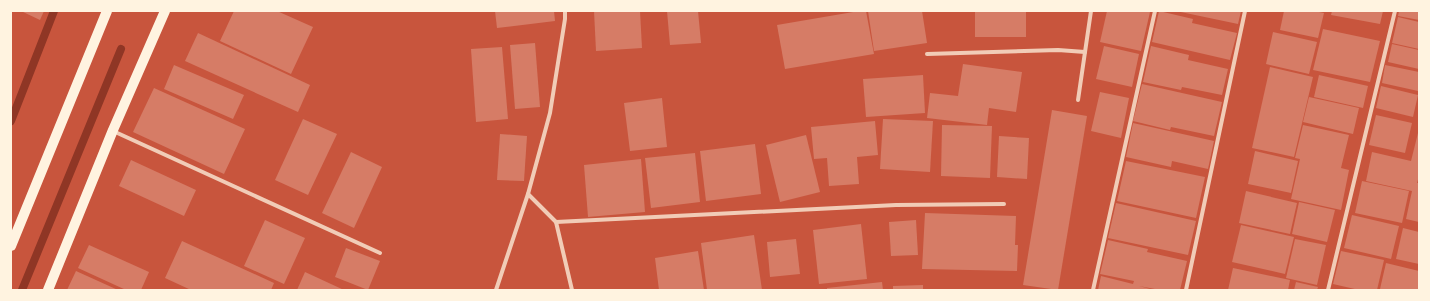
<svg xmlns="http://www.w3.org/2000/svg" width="1430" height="301" viewBox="0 0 1430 301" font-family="'Nunito Sans',sans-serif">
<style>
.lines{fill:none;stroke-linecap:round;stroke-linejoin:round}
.stream{stroke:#8f3625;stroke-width:8}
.building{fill:#d67c66}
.minor{stroke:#f1ccb7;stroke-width:4}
.primary{stroke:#fff3e0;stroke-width:10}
</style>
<rect width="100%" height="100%" fill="#c8553d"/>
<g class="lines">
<!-- stream -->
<g class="stream">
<polyline points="11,121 54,11"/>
<polyline points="22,290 121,49"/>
</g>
</g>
<!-- building -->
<g class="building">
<polygon points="21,11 44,11 40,20"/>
<polygon points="234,11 277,11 313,27 291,74 220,41"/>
<polygon points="495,11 554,11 555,21 497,28"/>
<polygon points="594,11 640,11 642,48 596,51"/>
<polygon points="667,11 698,11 701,43 670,45"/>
<polygon points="859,11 866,11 874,54 785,69 777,25"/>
<polygon points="868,11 922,11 927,43 874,51"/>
<rect x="975" y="11" width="51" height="26"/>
<polygon points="1107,11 1144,11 1150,12 1141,51 1100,42"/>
<polygon points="1159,11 1193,19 1192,23 1237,33 1230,60 1152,42"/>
<polygon points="1176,11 1241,11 1238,24"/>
<polygon points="1284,11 1314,11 1324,13 1318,38 1280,30"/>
<polygon points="1332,11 1383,11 1380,24 1331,15"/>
<polygon points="1399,11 1419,11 1419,20 1398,16"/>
<polygon points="1398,17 1419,22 1419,49 1392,43"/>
<polygon points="1323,29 1380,41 1370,82 1313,70"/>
<polygon points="1273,32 1317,42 1309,74 1266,64"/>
<polygon points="198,33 310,85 298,112 185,61"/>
<polygon points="535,43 540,107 515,109 510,45"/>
<polygon points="1392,44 1419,50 1419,69 1388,62"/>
<polygon points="1104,46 1139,54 1132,87 1096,79"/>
<polygon points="1151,46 1189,55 1188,60 1228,69 1222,95 1182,87 1181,90 1143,82"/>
<polygon points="502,47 508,119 476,122 471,49"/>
<polygon points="963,64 1022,72 1016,112 989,108 987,125 927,118 930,93 958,96"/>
<polygon points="174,65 244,95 233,119 164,89"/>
<polygon points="1385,65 1419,72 1418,91 1382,83"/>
<polygon points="1270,67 1313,77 1294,157 1252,148"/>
<polygon points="923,75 925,113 866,117 863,79"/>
<polygon points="1319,75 1368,86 1363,108 1314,97"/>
<polygon points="1142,84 1222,102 1214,136 1171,127 1170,130 1133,121"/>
<polygon points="1381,86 1418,95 1413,117 1376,108"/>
<polygon points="154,88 245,129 224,174 133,132"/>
<polygon points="1100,92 1129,98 1121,138 1091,131"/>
<polygon points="1309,97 1359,108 1353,134 1303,122"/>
<polygon points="662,98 667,147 630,151 624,103"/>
<polygon points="1052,110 1087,116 1058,290 1023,285"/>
<polygon points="1376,115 1412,123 1405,153 1369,145"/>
<polygon points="303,119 337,134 308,195 275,180"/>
<polygon points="883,119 933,121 930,172 880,169"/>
<polygon points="875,121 878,155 857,157 859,184 829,186 827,158 814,159 811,127"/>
<polygon points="1133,123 1214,141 1208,169 1172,161 1171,167 1126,157"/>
<polygon points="942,125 992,126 990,178 941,176"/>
<polygon points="1303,125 1349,135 1341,168 1349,170 1341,210 1291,199 1300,159 1295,158"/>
<polygon points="1418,133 1419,133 1419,176 1417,183 1419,183 1419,222 1406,219 1412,191 1366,181 1372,152 1411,161"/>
<polygon points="500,134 527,136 524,181 497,180"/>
<polygon points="806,135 820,192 780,202 766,145"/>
<polygon points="999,136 1029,138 1027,179 997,177"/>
<polygon points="755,144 761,194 706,201 700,151"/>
<polygon points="1255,151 1298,161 1291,193 1248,184"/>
<polygon points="351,152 382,167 354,228 322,213"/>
<polygon points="695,153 700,202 651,208 645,158"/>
<polygon points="641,159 645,212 588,217 584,165"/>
<polygon points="131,160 196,190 184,216 119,186"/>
<polygon points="1126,161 1205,177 1196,218 1117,201"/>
<polygon points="1362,181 1409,191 1402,223 1355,213"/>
<polygon points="1246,191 1297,203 1290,234 1239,223"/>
<polygon points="1299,202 1335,210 1327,242 1292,234"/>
<polygon points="1116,203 1196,221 1188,255 1108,238"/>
<polygon points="925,213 1016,216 1015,245 1018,245 1017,271 922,269"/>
<polygon points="1352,215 1399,226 1391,259 1344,248"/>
<polygon points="265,220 305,238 284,284 244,266"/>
<polygon points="916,220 918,255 891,256 889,222"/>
<polygon points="861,224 867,279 819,284 813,230"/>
<polygon points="1241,225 1294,237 1285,274 1232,262"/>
<polygon points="1403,228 1419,232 1419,264 1396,259"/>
<polygon points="754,235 762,290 707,290 701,243"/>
<polygon points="796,239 800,274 770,277 767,242"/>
<polygon points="1295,239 1326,245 1317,285 1286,278"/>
<polygon points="1108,240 1148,249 1147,252 1187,261 1180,290 1160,290 1139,286 1154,290 1098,290 1101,276 1133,284 1134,281 1100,274"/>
<polygon points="182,241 274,283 271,290 191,290 165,278"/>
<polygon points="89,245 149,272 141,290 126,290 78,268"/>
<polygon points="346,248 380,261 368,290 335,277"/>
<polygon points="698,251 704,290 659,290 655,258"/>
<polygon points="1341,251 1384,260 1377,290 1359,290 1333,284"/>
<polygon points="1386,263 1419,271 1419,290 1387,290 1380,289"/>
<polygon points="1233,268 1290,280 1288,290 1228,290"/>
<polygon points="76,271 118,290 67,290"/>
<polygon points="305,272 344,290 297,290"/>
<polygon points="882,282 883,290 827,290 827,288"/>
<polygon points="1296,282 1318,287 1317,290 1294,290"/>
<polygon points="923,285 923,290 893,290 893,286"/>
</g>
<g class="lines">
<!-- minor -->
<g class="minor">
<polyline points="927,54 1058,50 1085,52"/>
<polyline points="1078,100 1091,11"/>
<polyline points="113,131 380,253"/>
<polyline points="528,194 556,222 896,205 1004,204"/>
<polyline points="556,222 572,290"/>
<polyline points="496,290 528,194 550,113 565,19 565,11"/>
<polyline points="1093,290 1155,11"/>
<polyline points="1186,290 1245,11"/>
<polyline points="1328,290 1395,11"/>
</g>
<!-- primary -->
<g class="primary">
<polyline points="11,246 107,11"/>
<polyline points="48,290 113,130 165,11"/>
</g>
</g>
<!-- border -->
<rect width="1430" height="301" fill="none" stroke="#fff3e0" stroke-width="24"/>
</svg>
